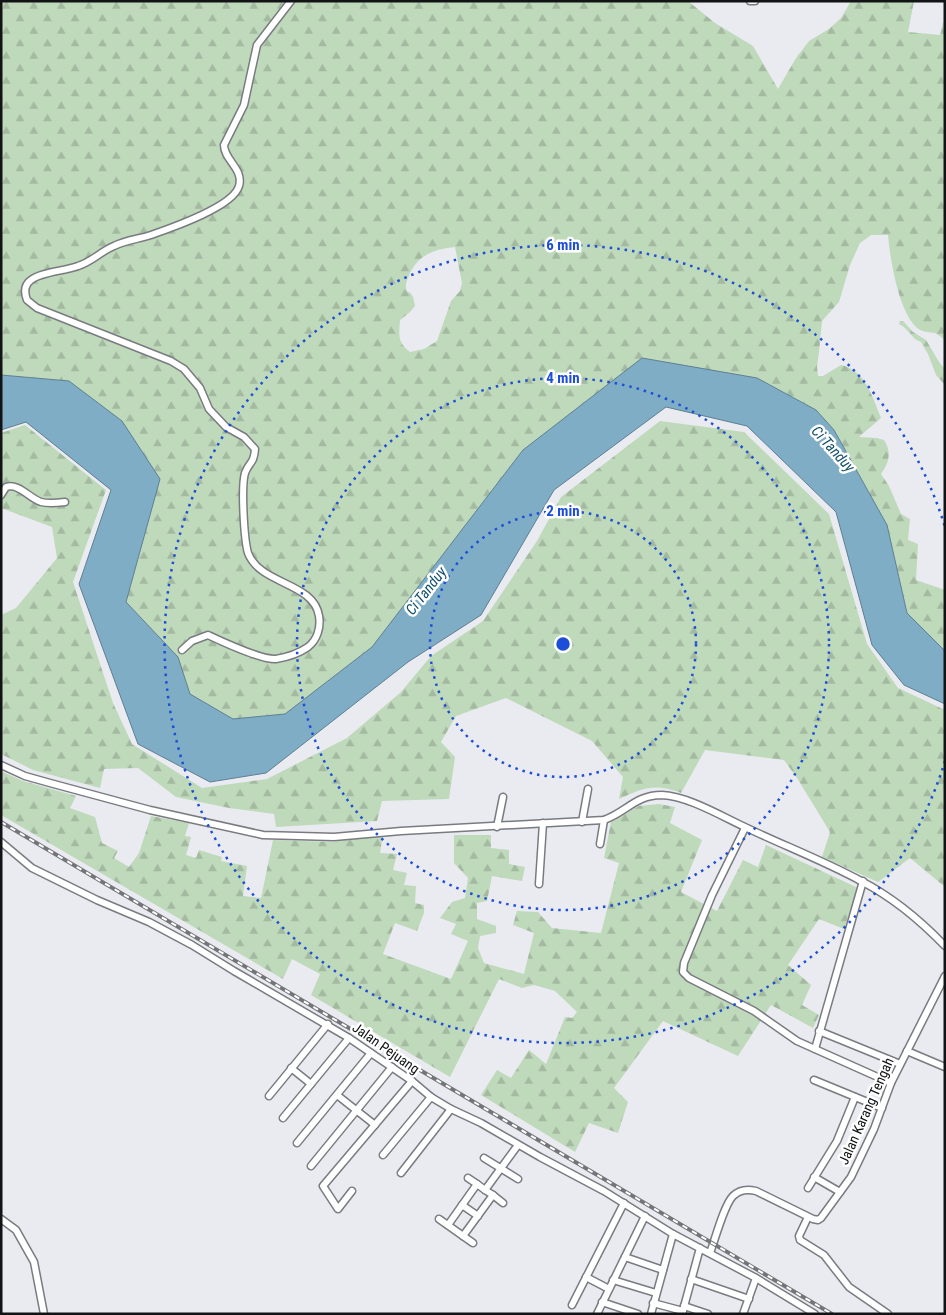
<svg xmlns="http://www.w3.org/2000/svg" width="946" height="1315" viewBox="0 0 946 1315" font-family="'Roboto Condensed',sans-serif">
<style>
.forest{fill:url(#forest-firs);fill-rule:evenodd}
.water{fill:#7fadc6;stroke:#5e7f91}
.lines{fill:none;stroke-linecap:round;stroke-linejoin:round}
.minor-casing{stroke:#797b80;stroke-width:9}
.minor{stroke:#fff;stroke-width:6}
.rail-casing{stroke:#747579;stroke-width:4}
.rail{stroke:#fff;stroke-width:2;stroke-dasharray:5.5;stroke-linecap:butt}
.ring{fill:none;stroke:#1d4ed8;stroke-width:2.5;stroke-dasharray:2.5 5}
.labels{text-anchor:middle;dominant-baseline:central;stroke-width:5;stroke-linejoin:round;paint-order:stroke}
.street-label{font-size:14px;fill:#121315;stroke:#fff}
.water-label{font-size:15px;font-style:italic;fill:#14506a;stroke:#fff}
.centre{fill:#1d4ed8;stroke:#fff;stroke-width:2.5}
.ring-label{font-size:15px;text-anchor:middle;font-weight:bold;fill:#1d4ed8;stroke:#fff;stroke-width:5;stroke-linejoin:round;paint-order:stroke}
</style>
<defs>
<pattern id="forest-firs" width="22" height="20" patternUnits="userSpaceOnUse" patternTransform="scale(1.25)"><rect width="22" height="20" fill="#bfd9bb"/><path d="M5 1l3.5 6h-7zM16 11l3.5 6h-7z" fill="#a3b9a0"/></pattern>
</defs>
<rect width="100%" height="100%" fill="#e9ebf1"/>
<!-- forest -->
<g class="forest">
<path d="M 1,1 L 688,1 L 715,23 L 753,46 L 778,89 L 796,58 L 809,41 L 829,29 L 841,18 L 851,1 L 914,1 L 908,32 L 940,35 L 943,23 L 945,23 L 945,340 C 942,338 939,335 935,333 C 930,332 924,332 920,330 C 899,317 890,258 888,235 L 871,235 L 860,243 L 850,265 L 839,302 L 822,321 L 819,352 L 817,366 L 818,376 L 823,376 L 841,365 C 866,371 872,396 881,418 L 859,437 L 877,438 L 884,440 C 892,452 889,463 881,474 L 889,486 L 901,514 L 910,519 L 908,540 L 918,544 L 916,580 L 945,590 L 945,651 L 907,613 L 887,525 L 834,430 L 816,410 L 757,378 L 523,450 L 372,647 L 285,714 L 233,719 L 190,694 L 178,657 L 126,602 L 159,479 L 69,381 L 1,375 ZM 455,247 L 462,283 L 460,291 L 451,301 L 437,341 L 424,349 L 410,352 C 397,342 399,335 400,320 L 410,312 L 415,306 C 414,302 414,297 411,294 C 409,291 407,293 406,289 C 405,283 408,278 410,273 C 419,254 436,249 455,247 Z"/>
<polygon points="900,321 903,321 913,332 926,340 939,362 945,369 945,385 936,375 928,354 921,342 915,339 904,327 899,324"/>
<path d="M 660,421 L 744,432 L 829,514 L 867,644 L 898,688 L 945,710 L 945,887 L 910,858 L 878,882 L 822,857 L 830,832 L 797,778 L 784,760 L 705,750 L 681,793 C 654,783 644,788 619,799 L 623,777 L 592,741 L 506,698 L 456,716 L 441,742 L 455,757 L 449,799 L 382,801 L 377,821 L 276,827 L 274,814 L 229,808 L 176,797 L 138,768 L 104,769 L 100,788 L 33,770 L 1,754 L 1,615 L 16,608 L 57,558 L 52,527 L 1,508 L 1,433 L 25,425 L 106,490 L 73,582 L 113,703 L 132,744 L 202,788 L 267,779 L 347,738 L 401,692 L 431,656 L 483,621 L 537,541 L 561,497 Z"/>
<polygon points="1,771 23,781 76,796 70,808 95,817 102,843 118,851 114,858 129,867 139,853 151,816 189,823 185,836 191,837 186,855 196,858 199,850 222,857 221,861 247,866 243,896 261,898 273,840 334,842 359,837 383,835 380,853 397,854 393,870 407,873 404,885 416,886 415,903 424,905 424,913 417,931 395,923 383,954 451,979 468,941 451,934 456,924 440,918 452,902 465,898 468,878 454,863 454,835 491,835 491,848 509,850 509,864 525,867 522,881 492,876 487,901 477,903 477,919 496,926 496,933 480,936 478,948 484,963 524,974 534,933 513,925 517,911 538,912 552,928 601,933 619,863 604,858 611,822 639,806 659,804 675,807 670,823 702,840 681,892 717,911 743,860 758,867 766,845 858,888 844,929 819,919 788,965 811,985 802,1005 819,1015 813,1028 771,1005 738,1056 663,1021 614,1088 628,1102 618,1133 589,1123 575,1152 481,1095 497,1070 511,1078 529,1050 546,1064 565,1017 572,1018 577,1012 555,991 534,985 522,988 499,979 450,1077 311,995 320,974 292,959 283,979 1,815"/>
</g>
<!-- water -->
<polygon class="water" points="642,358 757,378 816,410 834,430 887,525 907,613 945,651 945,704 904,685 872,645 836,512 747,426 666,407 554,490 481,615 408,662 266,773 210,782 138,744 79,584 111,490 26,422 1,430 1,375 69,381 122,421 160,479 126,602 178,657 190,694 233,719 285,714 372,647 523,450"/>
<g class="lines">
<!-- minor casing -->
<g class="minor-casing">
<g id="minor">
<polyline points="750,1 755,1"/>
<path d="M 1,495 L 6,487 C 19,483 29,498 41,502 C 49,504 57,503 65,502"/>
<path d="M 182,650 L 192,641 L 208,635 C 223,642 261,660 276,659 C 288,657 298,654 308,647 C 317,640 321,628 319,616 C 314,582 260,585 248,553 C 244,539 241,487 245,473 C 249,462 254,464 255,449 L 244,437 L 226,427 L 209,409 L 200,388 L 184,369 L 171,361 L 37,308 L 27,300 C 24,292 24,285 31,280 C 41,272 65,271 78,266 C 92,262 101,251 114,246 C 126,240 139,239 151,235 C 171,228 233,207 239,186 C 244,169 224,160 224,145 L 244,105 L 257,45 L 291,1"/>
<path d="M 1,765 L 25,776 L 50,783 L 150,810 L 263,835 L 334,837 L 401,831 L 604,820 C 627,812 635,795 662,795 C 688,796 723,817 747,828 C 785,846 824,861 861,881 C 892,897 921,921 945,946"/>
<polyline points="582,822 588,789"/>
<polyline points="497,827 503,797"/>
<polyline points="745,828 712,895 684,963 683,972 689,978 754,1011 797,1041 891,1083"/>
<polyline points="1,842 32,868 97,900 149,922 192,945 234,971 349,1038 412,1081 431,1097 451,1109 481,1123 540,1157 604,1191 673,1234 756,1278 815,1314"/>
<polyline points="600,844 604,820"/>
<polyline points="539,884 543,823"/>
<polyline points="819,1031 900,1064"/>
<polyline points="815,1049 863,881"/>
<polyline points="907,1051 945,1067"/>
<polyline points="291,1068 311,1084"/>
<polyline points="814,1080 882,1108"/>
<polyline points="337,1095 375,1125"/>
<polyline points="269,1096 328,1024"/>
<polyline points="283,1118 349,1038"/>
<polyline points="297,1143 371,1053"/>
<polyline points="383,1155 431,1097"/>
<polyline points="484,1158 518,1179"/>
<polyline points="311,1166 392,1067"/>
<polyline points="401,1173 451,1109"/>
<polyline points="814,1177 840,1192"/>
<polyline points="468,1178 477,1184"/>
<polyline points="808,1188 837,1141 855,1097"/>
<polyline points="352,1191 338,1209 323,1186 412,1081"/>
<polyline points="493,1195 503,1203"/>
<polyline points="462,1205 478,1216"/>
<polyline points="808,1217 799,1236 800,1240 824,1255 849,1287 888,1314"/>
<polyline points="1,1219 16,1230 34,1262 44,1314"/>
<polyline points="439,1219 473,1243"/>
<polyline points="448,1225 477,1184 485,1190"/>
<polyline points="463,1236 493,1195 485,1190 518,1145"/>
<path d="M 710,1253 C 715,1240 724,1205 733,1196 C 739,1190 748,1189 756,1191 L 813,1219 L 818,1220 L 821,1218 L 851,1177 L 874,1129 L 891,1083 L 945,976"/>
<polyline points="625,1257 663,1270"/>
<polyline points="586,1277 609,1289"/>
<polyline points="691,1279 749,1299"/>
<polyline points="613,1280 656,1293"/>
<polyline points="602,1302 638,1314"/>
<polyline points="653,1303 683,1311"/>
<polyline points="572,1305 624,1203"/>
<polyline points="684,1306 708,1314"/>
<polyline points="597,1314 645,1216"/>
<polyline points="651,1314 673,1234"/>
<polyline points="682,1314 700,1248"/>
<polyline points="743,1314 756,1278"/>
</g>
</g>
<!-- minor -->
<use href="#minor" class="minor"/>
<!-- rail casing -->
<g class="rail-casing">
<polyline id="rail" points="1,822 832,1314"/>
</g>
<!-- rail -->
<use href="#rail" class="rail"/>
</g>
<!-- distance rings -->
<g class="ring">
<circle cx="563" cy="644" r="133"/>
<circle cx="563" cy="644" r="266"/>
<path d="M945 761A399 399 0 1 1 945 527"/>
</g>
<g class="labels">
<!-- street labels -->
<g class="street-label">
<text transform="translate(386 1048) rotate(35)">Jalan Pejuang</text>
<text transform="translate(866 1111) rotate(-66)">Jalan Karang Tengah</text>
</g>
<!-- water labels -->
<g class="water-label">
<text transform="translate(833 449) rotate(48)">Ci Tanduy</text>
<text transform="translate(426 591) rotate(-52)">Ci Tanduy</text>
</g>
</g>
<circle cx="563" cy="644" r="8" class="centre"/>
<g class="ring-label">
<text x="563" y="250">6 min</text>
<text x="563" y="383">4 min</text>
<text x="563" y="516">2 min</text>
</g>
<!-- border -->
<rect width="946" height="1315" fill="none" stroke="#121315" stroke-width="5"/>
</svg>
